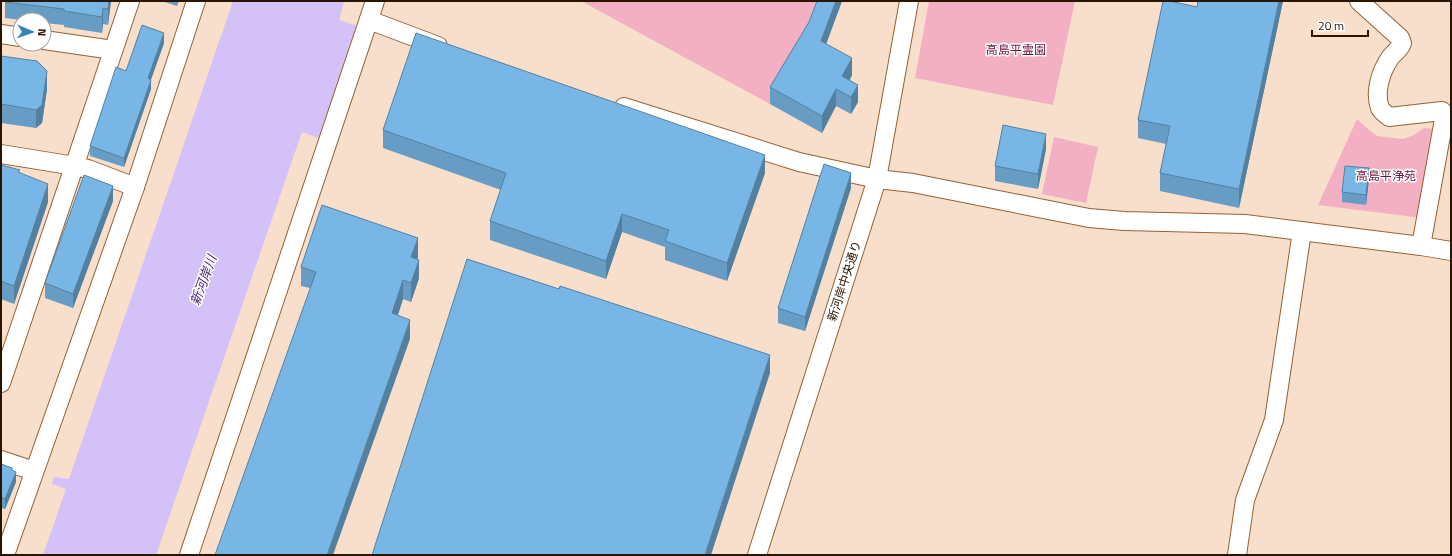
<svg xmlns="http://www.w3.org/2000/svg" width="1452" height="556" viewBox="0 0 1452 556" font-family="'Titillium Web','Noto Sans JP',sans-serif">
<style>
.green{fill:#f4b0c3}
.water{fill:#d4c1f8}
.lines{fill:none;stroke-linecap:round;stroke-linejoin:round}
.minor-casing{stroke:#966132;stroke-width:20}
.minor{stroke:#fff;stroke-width:18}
.wall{fill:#679dc5}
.shaded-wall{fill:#5480a0}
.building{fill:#78b7e5;stroke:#5480a0}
.labels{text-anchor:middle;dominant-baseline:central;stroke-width:3;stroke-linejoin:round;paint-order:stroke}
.park-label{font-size:12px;fill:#6f153b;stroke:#fff}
.street-label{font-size:12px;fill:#291402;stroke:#fff}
.water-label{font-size:13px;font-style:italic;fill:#482572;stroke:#fff}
</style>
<rect width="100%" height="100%" fill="#f7dfcb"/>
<!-- green -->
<g class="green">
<polygon points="581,1 823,1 809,39 770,104"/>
<polygon points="929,1 1075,1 1053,105 915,78"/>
<polygon points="1357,119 1369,130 1377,136 1403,139 1414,135 1424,128 1437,129 1422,218 1318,205"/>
<polygon points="1054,137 1098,147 1086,203 1042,194"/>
</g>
<!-- water -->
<polygon class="water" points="233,1 344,1 339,20 358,26 321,139 302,132 156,555 43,555 66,489 52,484 54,477 69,479"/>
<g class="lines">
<!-- minor casing -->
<g class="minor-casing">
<g id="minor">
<path d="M 1359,1 L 1400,38 L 1402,43 C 1399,51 1395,51 1390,58 C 1381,71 1374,92 1380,108 C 1382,112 1386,114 1389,117 L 1442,111 L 1444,119 L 1421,246"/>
<polyline points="369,20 438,46"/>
<polyline points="1,34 20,37"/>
<polyline points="44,40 113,50"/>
<polyline points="624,107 799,162 877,179 913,183 1089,218 1124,221 1245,224 1421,246 1451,251"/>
<polyline points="1,154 75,166 88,169 135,187"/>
<polyline points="1,383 130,1"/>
<polyline points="1,460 34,471"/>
<polyline points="5,555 135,187 196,1"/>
<polyline points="189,555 375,1"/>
<polyline points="757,555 877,179 909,1"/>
<polyline points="1237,555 1245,500 1274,420 1302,231"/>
</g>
</g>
<!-- minor -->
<use href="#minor" class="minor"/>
</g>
<!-- wall -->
<g class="wall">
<polygon points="5,1 111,1 108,25 103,24 102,33 64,27 64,25 44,23 44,20 20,20 5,18"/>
<polygon points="162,1 179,1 177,6"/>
<polygon points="842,1 826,44 852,75 850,80 858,102 851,114 836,106 822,133 770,104 770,87"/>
<polygon points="1198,1 1283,1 1239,208 1160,191 1160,173 1166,144 1138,138 1138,120 1197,7"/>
<polygon points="164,43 151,79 151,89 124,167 90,156 90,146 126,71"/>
<polygon points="1,56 47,89 42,123 36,128 1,123"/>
<polygon points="383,130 765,173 727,281 665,260 665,247 622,232 606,279 490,240 490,221 501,190 383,148"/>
<polygon points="1046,149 1038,189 995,181 995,166"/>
<polygon points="1,154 2,165 20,173 48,202 14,304 1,299"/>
<polygon points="1369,179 1366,205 1342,202 1342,192"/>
<polygon points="851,188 805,331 778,323 778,308"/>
<polygon points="113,201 73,308 45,298 45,283"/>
<polygon points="418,257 417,259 419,278 411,302 403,299 398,315 410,339 310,288 301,286 301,267"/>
<polygon points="1,464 12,470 16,482 5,509 1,508"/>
</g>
<!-- shaded-wall -->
<g class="shaded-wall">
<polygon points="109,1 111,1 108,25 108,9"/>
<polygon points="836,1 842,1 821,58 821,41"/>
<polygon points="1279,1 1283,1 1239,208 1239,189"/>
<polygon points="103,8 103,24 102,33 102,17"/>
<polygon points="164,33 164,43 148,88 148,78"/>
<polygon points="852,58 852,75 842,93 842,76"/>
<polygon points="47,71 47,89 42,123 36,128 36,110"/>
<polygon points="151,80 151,89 124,167 124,158"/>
<polygon points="858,85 858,102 851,114 851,97"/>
<polygon points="836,89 836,106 822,133 822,116"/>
<polygon points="1046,134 1046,149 1038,189 1038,174"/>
<polygon points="2,154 2,172 1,176 1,158"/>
<polygon points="765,155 765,173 727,281 727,263"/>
<polygon points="1369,168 1369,179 1366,205 1366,195"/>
<polygon points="851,173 851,188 805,331 805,317"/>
<polygon points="48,184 48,202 14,304 14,286"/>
<polygon points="113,186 113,201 73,308 73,294"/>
<polygon points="622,214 622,232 606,279 606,261"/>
<polygon points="418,238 418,257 411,276 411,257"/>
<polygon points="419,260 419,278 411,302 411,283"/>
<polygon points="403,280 403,299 392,332 392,313"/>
<polygon points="410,320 410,339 333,555 327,555"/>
<polygon points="770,355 770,373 711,555 705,555"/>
<polygon points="16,472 16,482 5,509 5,499"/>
</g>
<!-- building -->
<g class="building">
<polygon points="5,1 109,1 108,9 103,8 102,17 64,11 64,9 5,2"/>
<polygon points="817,1 836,1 821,41 852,58 842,76 858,85 851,97 836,89 822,116 770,87 809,22"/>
<polygon points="1163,1 1170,1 1197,7 1198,1 1279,1 1239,189 1160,173 1170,126 1138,120"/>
<polygon points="142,25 164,33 148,78 151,80 124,158 90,146 116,67 126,71"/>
<polygon points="416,33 765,155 727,263 665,241 669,230 622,214 606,261 490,221 506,173 383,130"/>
<polygon points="1,56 37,61 47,71 42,105 36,110 1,104"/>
<polygon points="1003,125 1046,134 1038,174 995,166"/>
<polygon points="824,164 851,173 805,317 778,308"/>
<polygon points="1,165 20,170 18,172 48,184 14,286 1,281"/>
<polygon points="1345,166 1369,168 1366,195 1342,192"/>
<polygon points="84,175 113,186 73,294 45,283"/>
<polygon points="322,205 418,238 411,257 419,260 411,283 403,280 392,313 410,320 327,555 215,555 316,272 301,267"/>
<polygon points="467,259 559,289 560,286 770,355 705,555 372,555"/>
<polygon points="1,464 12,468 12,470 16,472 5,499 1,497"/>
</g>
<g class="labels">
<!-- park labels -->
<g class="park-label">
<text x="1016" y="49">高島平霊園</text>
<text x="1386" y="175">高島平浄苑</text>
</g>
<!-- street labels -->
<g class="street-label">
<text transform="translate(844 281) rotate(-72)">新河岸中央通り</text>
</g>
<!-- water labels -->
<g class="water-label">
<text transform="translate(203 280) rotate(-70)">新河岸川</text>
</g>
</g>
<!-- border -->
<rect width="1452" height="556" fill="none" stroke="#291402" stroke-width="4"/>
<!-- north arrow -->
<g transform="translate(32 32) rotate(92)"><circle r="19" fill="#ffffff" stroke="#a9a19a"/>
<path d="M0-3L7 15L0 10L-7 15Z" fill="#3784b7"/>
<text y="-6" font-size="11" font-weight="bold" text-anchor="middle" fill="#291402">N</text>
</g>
<!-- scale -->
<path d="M1312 30v6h56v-6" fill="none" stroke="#291402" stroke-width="2"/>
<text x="1318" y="30" font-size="12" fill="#291402" stroke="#ffffff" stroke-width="3" paint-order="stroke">20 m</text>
</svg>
